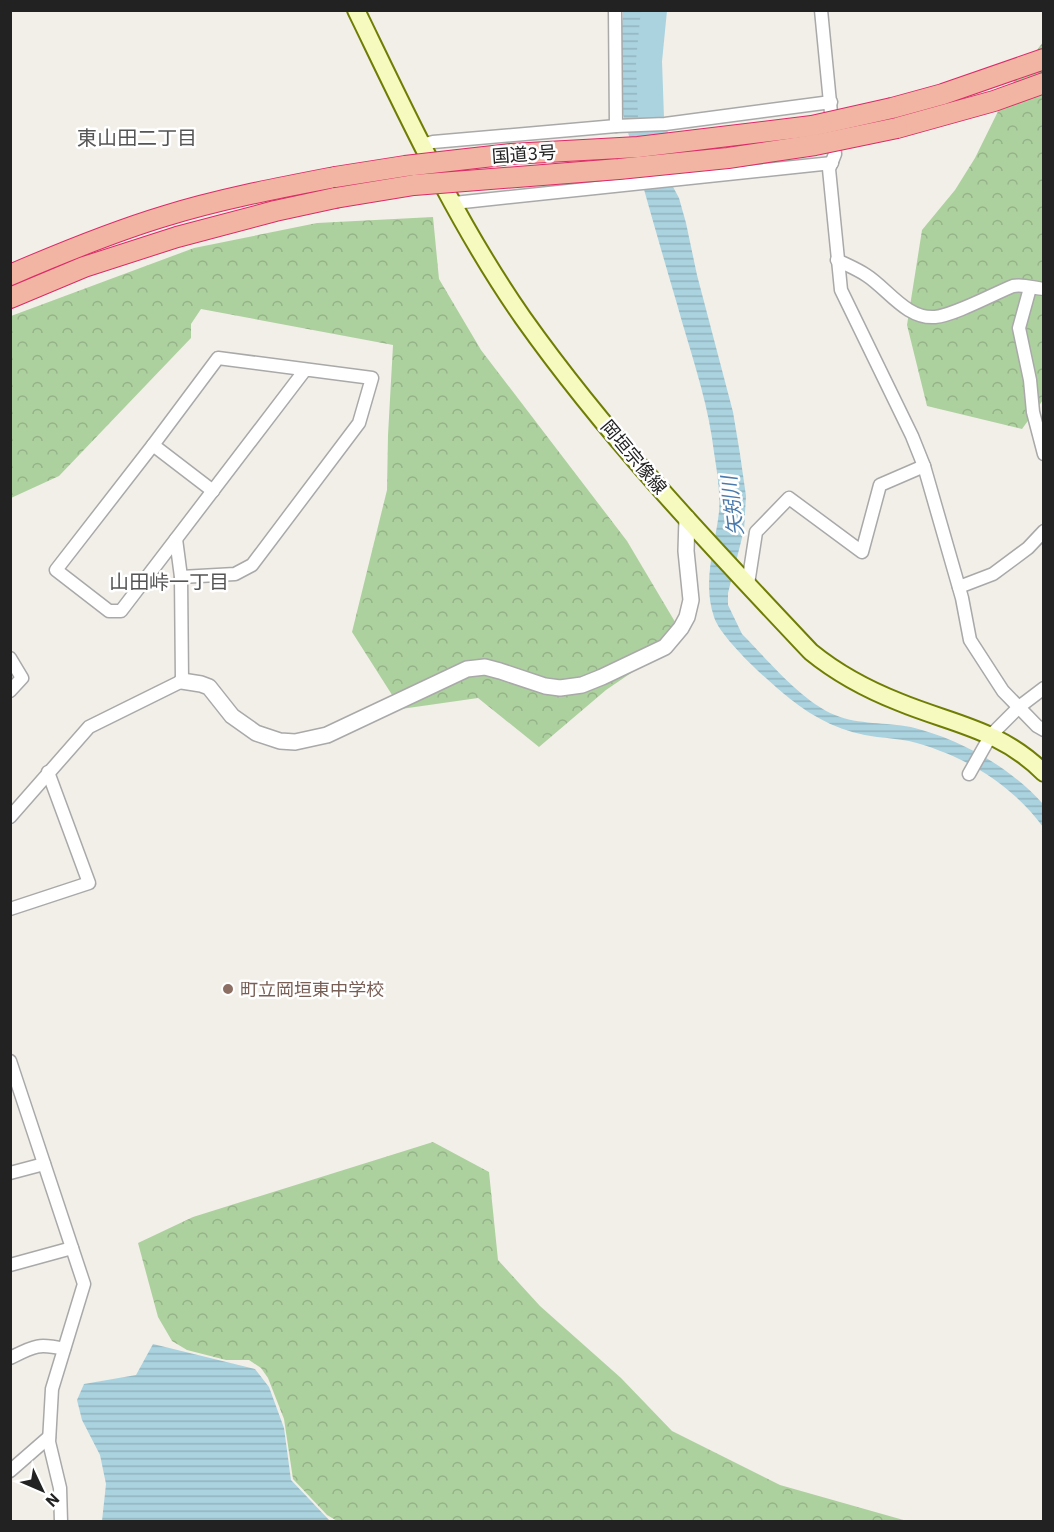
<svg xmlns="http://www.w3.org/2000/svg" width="1054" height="1532" viewBox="0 0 1054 1532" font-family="'IBM Plex Sans','Noto Sans JP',sans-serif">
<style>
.forest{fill:url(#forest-crowns)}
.water{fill:url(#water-rules)}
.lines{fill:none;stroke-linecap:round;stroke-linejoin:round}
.river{stroke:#aad3df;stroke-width:26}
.minor-casing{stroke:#a9a9a9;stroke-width:15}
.tertiary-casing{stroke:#a9a9a9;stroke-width:18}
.secondary-casing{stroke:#707d05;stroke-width:20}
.trunk-casing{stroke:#dc2a67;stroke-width:22}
.minor{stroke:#fff;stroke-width:12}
.tertiary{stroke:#fff;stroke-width:15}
.secondary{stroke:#f7fabf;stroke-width:16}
.trunk{stroke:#f2b4a3;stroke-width:20}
.trunk-bridge-casing{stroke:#dc2a67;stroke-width:22;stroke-linecap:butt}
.trunk-bridge{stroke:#f2b4a3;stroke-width:20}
.education-dot{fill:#8d6e63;stroke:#fff;stroke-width:2}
.labels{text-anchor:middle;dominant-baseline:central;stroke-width:5;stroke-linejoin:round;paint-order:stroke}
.street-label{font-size:18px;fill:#222;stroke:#fff}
.education-label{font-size:18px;fill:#785e54;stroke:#fff;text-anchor:start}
.neighbourhood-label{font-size:20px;fill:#555;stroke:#fff}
.water-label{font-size:20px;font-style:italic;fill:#4a7aab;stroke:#fff}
</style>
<defs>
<pattern id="forest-crowns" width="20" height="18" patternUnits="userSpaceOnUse" patternTransform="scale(1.5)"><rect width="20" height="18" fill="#add19e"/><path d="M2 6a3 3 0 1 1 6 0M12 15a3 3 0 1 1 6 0" fill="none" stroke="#95b388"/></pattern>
<pattern id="water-rules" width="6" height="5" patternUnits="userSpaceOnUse" patternTransform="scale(1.5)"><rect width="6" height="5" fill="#aad3df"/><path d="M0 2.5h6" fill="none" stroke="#92b5bf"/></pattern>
</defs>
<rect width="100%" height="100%" fill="#f2efe9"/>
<!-- forest -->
<g class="forest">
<polygon points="1043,42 1043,400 1022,429 927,406 907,325 922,230 955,190 975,158 1010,87"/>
<polygon points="433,217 439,279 481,350 627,541 684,637 606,690 539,747 478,698 401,709 352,632 387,490 388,435 393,345 201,309 191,324 191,338 59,476 11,498 11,316 194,248 317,223"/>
<polygon points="433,1142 489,1172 498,1260 540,1306 621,1378 672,1431 780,1485 907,1521 339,1522 327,1515 293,1479 284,1419 268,1378 261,1368 249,1360 226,1360 187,1350 172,1341 158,1317 138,1243 193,1217"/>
</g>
<!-- water -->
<g class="water">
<path d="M 623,11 L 648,11 L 642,70 L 647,113 L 663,168 L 679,198 L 686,223 L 697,275 L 733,412 L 740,454 L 746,496 L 744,530 L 728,593 L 728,605 L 742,634 C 768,660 801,701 835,715 C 859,725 886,722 911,727 C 960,739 1010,767 1043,804 L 1043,827 C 1011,783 961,754 909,741 C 898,739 888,738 877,737 C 844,733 815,719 789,698 C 770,683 721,639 714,617 C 702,582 715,547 719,512 C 721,488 715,462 712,438 C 705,392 689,348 677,304 C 658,240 640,175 622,111 L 619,71 Z"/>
<polygon points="153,1344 255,1369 269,1387 284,1428 291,1480 330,1521 102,1521 106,1484 100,1455 82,1420 77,1400 84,1384 136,1375"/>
</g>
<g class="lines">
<!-- river -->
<polyline class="river" points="654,10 649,61 651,118 663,167"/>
<!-- minor casing -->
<g class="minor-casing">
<g id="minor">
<polyline points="615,10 616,126"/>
<polyline points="821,10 835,154 829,169 841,290 912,436 924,466 962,598 970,640 1003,691 1037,726 1044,730"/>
<polyline points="421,145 433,142 616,126 665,124 831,102"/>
<polyline points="454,203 832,163"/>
<path d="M 837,260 C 847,265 857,269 866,275 C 888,289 906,319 935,317 C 955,315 993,294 1013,286 C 1024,284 1033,288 1044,289"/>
<polyline points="1030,288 1019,328 1030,380 1033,412 1044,454"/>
<polyline points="153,445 213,491"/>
<polyline points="181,577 235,574 252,565 359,423 372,378 218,358 153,445 56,570 109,611 121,611 305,370"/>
<polyline points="748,584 756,532 789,498 862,552 880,485 924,466"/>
<polyline points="959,587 993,574 1028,548 1044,531"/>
<polyline points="10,658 22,678 10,691"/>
<polyline points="969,774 991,735 1019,707 1044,688"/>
<polyline points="10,817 89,727 182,681 181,577 176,539"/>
<polyline points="10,909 89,883 48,772"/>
<polyline points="10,1061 84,1284 52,1389 49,1442 60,1488 61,1522"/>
<polyline points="10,1173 44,1164"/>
<polyline points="10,1265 72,1248"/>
<path d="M 10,1358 C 34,1346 38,1343 64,1349"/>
<polyline points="10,1471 49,1437"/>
</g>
</g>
<!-- tertiary casing -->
<g class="tertiary-casing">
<polyline id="tertiary" points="182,681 201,684 209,687 232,716 256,733 280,741 295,742 327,735 467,669 485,667 500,671 545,686 560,688 582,685 602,677 665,647 681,628 687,617 691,600 686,551 687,518"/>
</g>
<!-- secondary casing -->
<g class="secondary-casing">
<path id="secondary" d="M 356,10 C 407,115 456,222 523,318 C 608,438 710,545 811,652 C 838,674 866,689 899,702 C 952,724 1000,729 1044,773"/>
</g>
<!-- trunk casing -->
<g class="trunk-casing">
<g id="trunk">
<polyline points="892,108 943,94 1044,59"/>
<polyline points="897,128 994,101 1044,83"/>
<path d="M 10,275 C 61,253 112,232 165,216 C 220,199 278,188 335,177"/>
<polyline points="10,298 84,267 177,237 275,211 335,198"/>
</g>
</g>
<!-- minor -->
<use href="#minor" class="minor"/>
<!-- tertiary -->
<use href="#tertiary" class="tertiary"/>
<!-- secondary -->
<use href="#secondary" class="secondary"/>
<!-- trunk -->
<use href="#trunk" class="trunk"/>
<!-- trunk-bridge casing -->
<g class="trunk-bridge-casing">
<g id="trunk-bridge">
<polyline points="335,177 405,166 511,154 638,147 812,126 892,108"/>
<polyline points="335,198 414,185 619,169 728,158 815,145 897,128"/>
</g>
</g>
<!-- trunk-bridge -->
<use href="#trunk-bridge" class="trunk-bridge"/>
</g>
<!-- markers -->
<circle class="education-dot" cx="228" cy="989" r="6"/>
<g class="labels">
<!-- street labels -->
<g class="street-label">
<text transform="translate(524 154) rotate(-4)">国道3号</text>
<text transform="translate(634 457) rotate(50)">岡垣宗像線</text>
</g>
<!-- education labels -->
<g class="education-label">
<text x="240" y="989">町立岡垣東中学校</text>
</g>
<!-- neighbourhood labels -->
<g class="neighbourhood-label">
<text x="137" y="137">東山田二丁目</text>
<text x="169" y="581">山田峠一丁目</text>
</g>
<!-- water labels -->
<g class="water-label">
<text transform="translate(732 506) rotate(-97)">矢矧川</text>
</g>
</g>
<!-- border -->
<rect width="1054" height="1532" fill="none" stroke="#222222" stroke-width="24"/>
<!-- north arrow -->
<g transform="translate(42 1490) rotate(134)" stroke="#ffffff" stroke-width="4.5" paint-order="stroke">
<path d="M0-4.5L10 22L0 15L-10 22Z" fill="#222222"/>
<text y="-9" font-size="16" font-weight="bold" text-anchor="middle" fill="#222222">N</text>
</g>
</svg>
